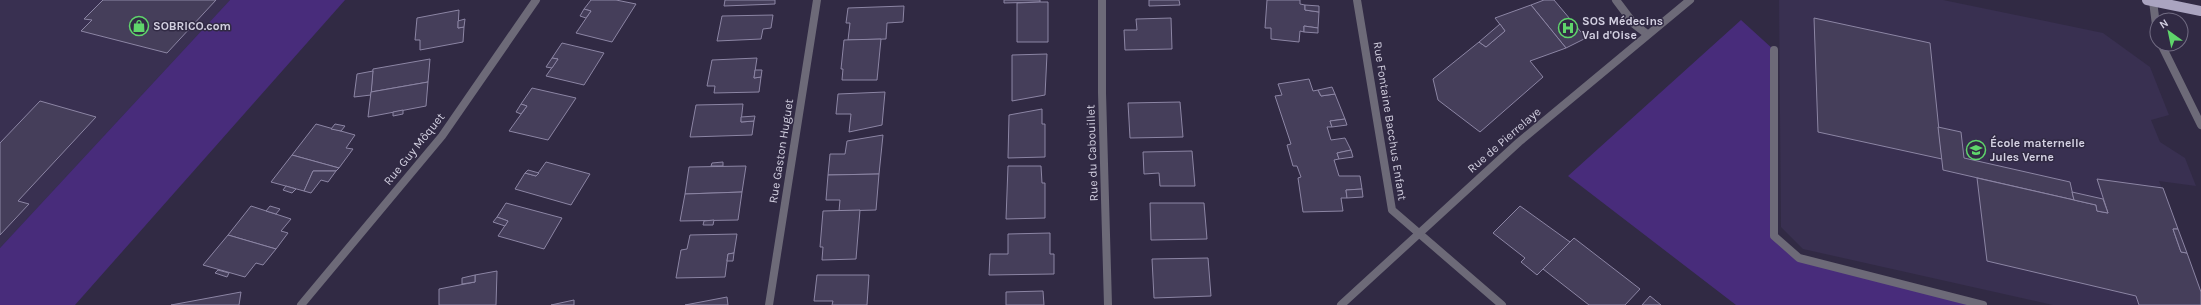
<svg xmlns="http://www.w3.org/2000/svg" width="2201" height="305" viewBox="0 0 2201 305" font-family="Karla,sans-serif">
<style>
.built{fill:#393051}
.green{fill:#482c7b}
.building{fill:#453e5a;stroke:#8c85a4}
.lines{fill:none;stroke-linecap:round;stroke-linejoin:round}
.street{stroke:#6d6a78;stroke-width:8}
.primary{stroke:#aaa4c0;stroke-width:10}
.labels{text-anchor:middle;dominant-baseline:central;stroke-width:3;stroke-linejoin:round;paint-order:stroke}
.poi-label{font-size:12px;font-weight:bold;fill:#d3d0e1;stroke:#312a44;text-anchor:start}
.street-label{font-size:12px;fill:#d3d0e1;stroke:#312a44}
</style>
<rect width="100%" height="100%" fill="#312a44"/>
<!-- built -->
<g class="built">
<polygon points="0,0 230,0 0,248"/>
<polygon points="1779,0 1943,0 2103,33 2150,67 2169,115 2151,120 2160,142 2185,158 2196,186 2159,181 2201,292 2201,305 2053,305 1803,249 1781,227"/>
</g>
<!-- green -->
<g class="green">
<polygon points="230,0 345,0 75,305 0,305 0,248"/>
<polygon points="1741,20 1774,50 1774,236 1799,258 1976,305 1736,305 1568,176"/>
</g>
<!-- building -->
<g class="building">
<polygon points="103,0 216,0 167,53 81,31 92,20 84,19"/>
<polygon points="591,0 616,0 636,4 612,42 576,33 591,11 584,9"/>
<polygon points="725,0 775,0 775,4 724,6"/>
<polygon points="1004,0 1040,0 1040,2 1004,3"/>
<polygon points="1149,0 1179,0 1180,5 1149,6"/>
<polygon points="1267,0 1300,0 1300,4 1305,5 1305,10 1319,12 1318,28 1304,26 1304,32 1300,31 1299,42 1271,39 1271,28 1265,28"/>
<polygon points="1544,0 1554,0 1586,38 1566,48 1531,5"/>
<polygon points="1040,2 1048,2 1048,42 1017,42 1017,3"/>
<polygon points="1305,5 1319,6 1319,12 1305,10"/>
<polygon points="1531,5 1566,48 1530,61 1543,77 1480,132 1438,100 1433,79 1479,42 1486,47 1505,31 1495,18"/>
<polygon points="904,6 903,22 887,23 886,39 848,40 850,23 846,23 848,8"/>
<polygon points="584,9 591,11 586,18 580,16"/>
<polygon points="459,10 458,28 464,27 463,42 420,50 420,40 415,40 417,18"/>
<polygon points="773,15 771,28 763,29 761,39 717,41 722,16"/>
<polygon points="1171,18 1172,49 1125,50 1124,30 1137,30 1136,19"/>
<polygon points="1814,18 1930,43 1942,159 1818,132"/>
<polygon points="465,19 464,27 458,28 458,21"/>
<polygon points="1500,24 1505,31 1486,47 1479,42"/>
<polygon points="1304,26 1318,28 1318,33 1304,32"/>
<polygon points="881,39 877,80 842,80 843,69 841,69 844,40"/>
<polygon points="562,43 604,53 584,85 546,76 558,59 552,58"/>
<polygon points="1047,54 1045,95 1012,101 1012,55"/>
<polygon points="552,58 558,59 552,68 546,67"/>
<polygon points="757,58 754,78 761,77 759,92 714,93 715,86 707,86 712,60"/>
<polygon points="430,59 428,82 371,92 373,69"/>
<polygon points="755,70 762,70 761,77 754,78"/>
<polygon points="373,71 371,95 354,97 357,74"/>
<polygon points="1309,79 1313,91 1318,90 1321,96 1335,94 1345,119 1330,121 1332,127 1327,127 1331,140 1345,138 1351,150 1337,153 1339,159 1334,160 1339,176 1360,176 1362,189 1346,190 1347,198 1341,198 1343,211 1303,212 1298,178 1301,177 1297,166 1293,166 1287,145 1291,144 1275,96 1282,95 1278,84"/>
<polygon points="428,82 426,106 368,117 371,92"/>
<polygon points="1332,87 1335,94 1321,96 1318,90"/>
<polygon points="532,88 576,98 548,140 509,131 527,106 521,104"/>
<polygon points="885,92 882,125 849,132 851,114 836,114 838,94"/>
<polygon points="40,101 96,117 18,201 29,204 0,235 0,143"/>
<polygon points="1180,102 1183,137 1130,138 1128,103"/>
<polygon points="521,104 527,106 521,114 516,112"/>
<polygon points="743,104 741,122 754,121 752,135 690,137 696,105"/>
<polygon points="1042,109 1042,124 1045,124 1045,157 1008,158 1009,115"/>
<polygon points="403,110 403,114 393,116 393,112"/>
<polygon points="755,116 754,121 741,122 741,117"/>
<polygon points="1345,119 1347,125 1332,127 1330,121"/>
<polygon points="316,124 355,135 346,148 353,149 339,168 292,155"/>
<polygon points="335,124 345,126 341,131 331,129"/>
<polygon points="1938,127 1961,132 1964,158 2070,182 2074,200 1943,170"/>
<polygon points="883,135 879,174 828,175 830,154 845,154 847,141"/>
<polygon points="1351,150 1353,157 1339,159 1337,153"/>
<polygon points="1192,151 1195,186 1160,186 1159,173 1144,174 1143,152"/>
<polygon points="292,155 339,168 336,171 313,171 304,191 271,182"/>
<polygon points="546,162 590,174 571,205 515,189 525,173 536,176"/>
<polygon points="723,162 723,166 711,166 712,163"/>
<polygon points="746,166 742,192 685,194 689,167"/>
<polygon points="1008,166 1041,166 1042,183 1045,183 1045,218 1006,219"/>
<polygon points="528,170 539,173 536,176 525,173"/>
<polygon points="313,171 336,171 328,182 321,180 311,193 304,191"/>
<polygon points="879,174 876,210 839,211 840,200 826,200 828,175"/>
<polygon points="1977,178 2096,205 2097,211 2108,213 2097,179 2163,188 2178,229 2173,229 2181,252 2187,253 2201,292 2201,305 2139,305 2136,296 1987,261"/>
<polygon points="286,186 296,189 292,193 283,190"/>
<polygon points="1362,189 1363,197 1347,198 1346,190"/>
<polygon points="742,192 738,220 680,221 685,194"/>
<polygon points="2072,192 2103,199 2108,213 2097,211 2096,205 2074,200"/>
<polygon points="506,203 562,218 544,249 498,236 508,221 497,217"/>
<polygon points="1150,203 1204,203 1207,239 1151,240"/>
<polygon points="251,206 291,219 281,231 288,233 276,249 228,235"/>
<polygon points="270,206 280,209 276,214 266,211"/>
<polygon points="1520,206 1570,242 1537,275 1521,262 1525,258 1493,233"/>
<polygon points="860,210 856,259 822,260 823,247 820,247 823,211"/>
<polygon points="497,217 508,221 505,226 493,222"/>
<polygon points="714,220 713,225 703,225 704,221"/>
<polygon points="2173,229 2178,229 2187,253 2181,252"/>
<polygon points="1050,233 1050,254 1054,254 1054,274 989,275 990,254 1008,254 1008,234"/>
<polygon points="737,234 734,253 728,254 725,277 676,278 681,250 687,249 690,235"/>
<polygon points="228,235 276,249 263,265 256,263 245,277 203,265"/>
<polygon points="1574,238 1640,289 1625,305 1589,305 1543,269"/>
<polygon points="734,253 733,261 727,261 728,254"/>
<polygon points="1208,258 1211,296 1154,298 1152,259"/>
<polygon points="218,270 229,273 227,277 215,273"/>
<polygon points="497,271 496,305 439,305 439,289 475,282 475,275"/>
<polygon points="475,275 475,282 462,284 462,278"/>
<polygon points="817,275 869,275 867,305 832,305 833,301 814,301"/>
<polygon points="1043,291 1044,305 1006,305 1006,292"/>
<polygon points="241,292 239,305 171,305 198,300"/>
<polygon points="1650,296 1661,305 1642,305"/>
<polygon points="727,297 728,305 685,305"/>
<polygon points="574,300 574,305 551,305"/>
</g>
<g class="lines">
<!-- street -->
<g class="street">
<polyline points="1102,0 1102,93 1108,305"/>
<polyline points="1357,0 1392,210 1502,305"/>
<polyline points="1616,0 1634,24 1647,34"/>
<polyline points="2153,1 2157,33"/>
<polyline points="2161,44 2201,125"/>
<polyline points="1774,50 1774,236 1799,258 1983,305"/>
<polyline points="301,305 442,136 536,0"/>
<polyline points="769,305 817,0"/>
<polyline points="1341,305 1519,142 1690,0"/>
</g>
<!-- primary -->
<polyline class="primary" points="2147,0 2201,11"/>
</g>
<!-- icons -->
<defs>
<g id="shop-ring" transform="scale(1)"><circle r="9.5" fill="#312a44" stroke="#5fd56b" stroke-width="1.5"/><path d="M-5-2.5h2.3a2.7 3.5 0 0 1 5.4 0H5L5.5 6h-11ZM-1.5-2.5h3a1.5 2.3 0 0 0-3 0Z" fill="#5fd56b"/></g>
<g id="hospital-ring" transform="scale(1)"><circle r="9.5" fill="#312a44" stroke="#5fd56b" stroke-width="1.5"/><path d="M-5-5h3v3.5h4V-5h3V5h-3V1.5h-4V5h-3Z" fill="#5fd56b"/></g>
<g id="school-ring" transform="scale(1)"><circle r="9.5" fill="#312a44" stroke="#5fd56b" stroke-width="1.5"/><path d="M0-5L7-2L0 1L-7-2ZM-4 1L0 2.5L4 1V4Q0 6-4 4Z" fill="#5fd56b"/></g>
</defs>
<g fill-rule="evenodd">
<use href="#shop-ring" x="139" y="26"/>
<use href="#hospital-ring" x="1568" y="28"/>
<use href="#school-ring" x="1976" y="150"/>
</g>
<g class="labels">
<!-- poi labels -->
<g class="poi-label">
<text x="1582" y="21">SOS Médecins<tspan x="1582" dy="14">Val d'Oise</tspan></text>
<text x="153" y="26">SOBRICO.com</text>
<text x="1990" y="143">École maternelle<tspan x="1990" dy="14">Jules Verne</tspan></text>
</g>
<!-- street labels -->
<g class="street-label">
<text transform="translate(1390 121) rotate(81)">Rue Fontaine Bacchus Enfant</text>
<text transform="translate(1504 140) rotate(-41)">Rue de Pierrelaye</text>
<text transform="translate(414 149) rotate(-51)">Rue Guy Môquet</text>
<text transform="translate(781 151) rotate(-81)">Rue Gaston Huguet</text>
<text transform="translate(1092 153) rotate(-92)">Rue du Cabouillet</text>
</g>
</g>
<!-- north arrow -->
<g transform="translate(2169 32) rotate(327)"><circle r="19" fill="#312a44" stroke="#726c83"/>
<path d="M0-3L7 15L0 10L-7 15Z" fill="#5fd56b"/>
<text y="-6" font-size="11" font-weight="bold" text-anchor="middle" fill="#d3d0e1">N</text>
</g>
</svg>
